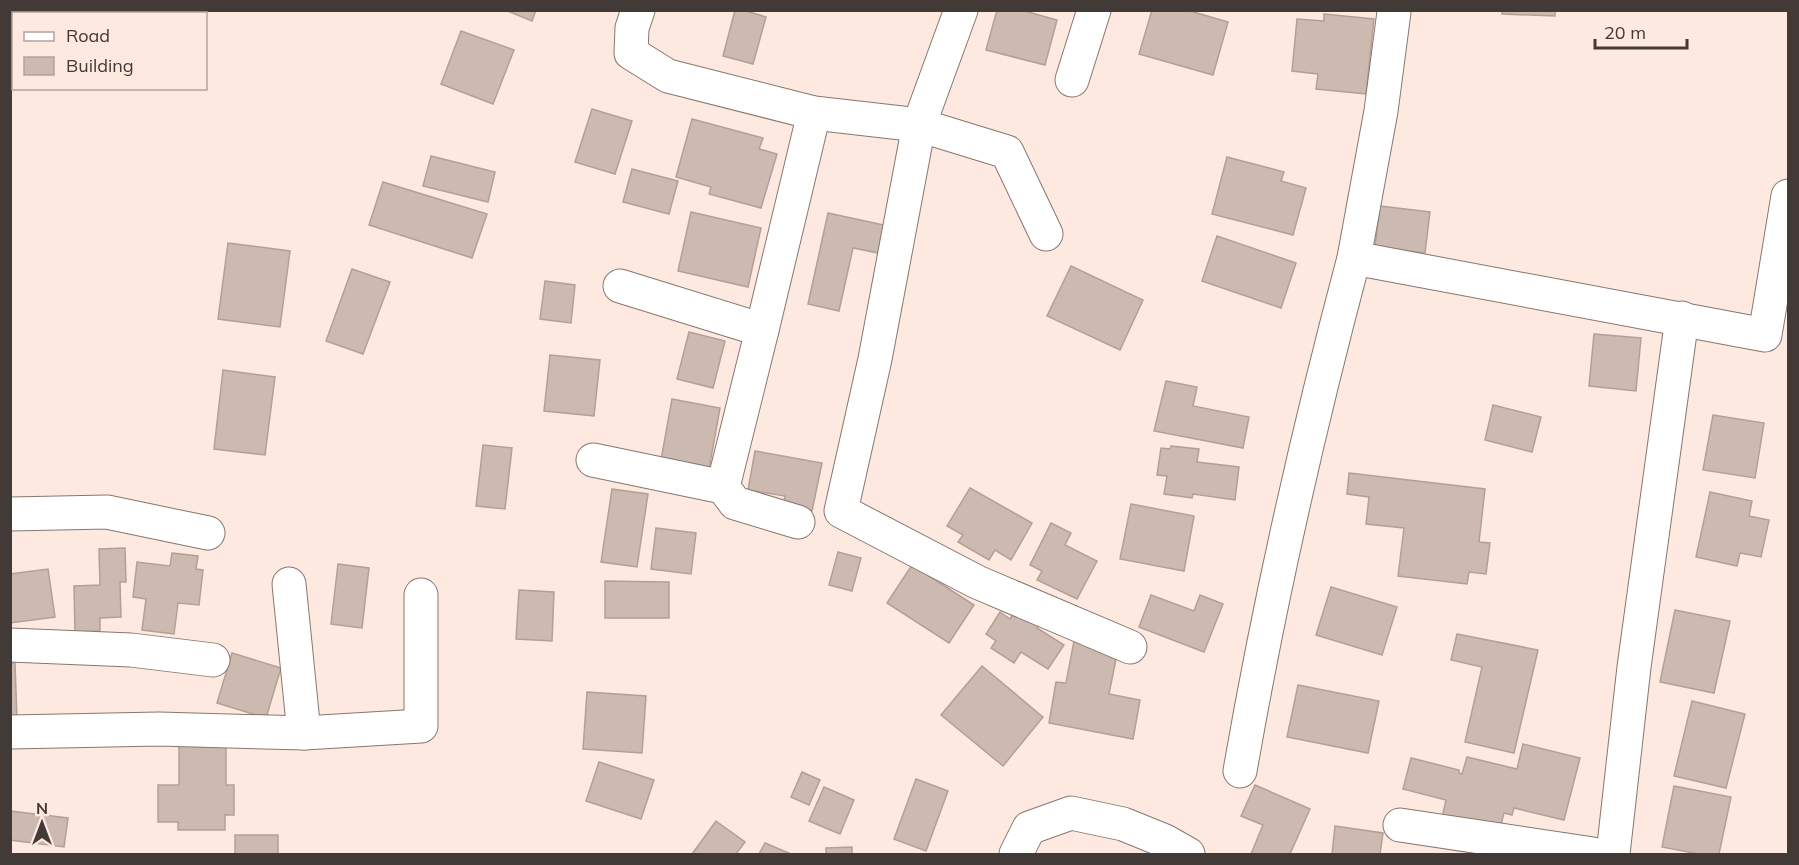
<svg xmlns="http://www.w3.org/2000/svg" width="1799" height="865" viewBox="0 0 1799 865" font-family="Mulish,sans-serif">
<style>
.building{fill:#ccb9b0;stroke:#b2a096;stroke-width:1.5}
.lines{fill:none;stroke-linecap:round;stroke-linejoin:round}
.minor-casing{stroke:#88776e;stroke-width:35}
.minor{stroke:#fff;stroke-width:33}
</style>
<rect width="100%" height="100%" fill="#fde9df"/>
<!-- building -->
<g class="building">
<polygon points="505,10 536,10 532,21"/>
<polygon points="735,10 743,10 766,17 753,64 723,56"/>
<polygon points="997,10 1021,10 1057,20 1045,65 986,50"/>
<polygon points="1152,10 1187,10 1228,22 1213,75 1139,54"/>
<polygon points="1502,10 1555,10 1555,16 1502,14"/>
<polygon points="1324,14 1374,19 1366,94 1316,89 1318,74 1292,71 1297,19 1324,21"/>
<polygon points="461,31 514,50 493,104 441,84"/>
<polygon points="592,109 632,121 615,174 575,162"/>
<polygon points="692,119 763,138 759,149 777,154 761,208 709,194 711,187 676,177"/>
<polygon points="431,156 495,172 488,202 423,186"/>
<polygon points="1227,157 1284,172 1281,181 1306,188 1293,235 1212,214"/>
<polygon points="632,169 678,181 669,214 623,202"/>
<polygon points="383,182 487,214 472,258 369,225"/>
<polygon points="1380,206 1430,212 1425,253 1375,247"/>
<polygon points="691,212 761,228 748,287 678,271"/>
<polygon points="828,213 884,225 878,253 853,248 839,311 808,304"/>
<polygon points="1217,236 1296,263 1281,308 1202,281"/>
<polygon points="228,243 290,251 280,327 218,319"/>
<polygon points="1071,266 1143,300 1120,350 1047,316"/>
<polygon points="352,269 390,282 363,354 326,341"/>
<polygon points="545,281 575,285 571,323 540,319"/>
<polygon points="689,332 725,341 713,388 677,379"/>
<polygon points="1594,334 1641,338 1636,391 1589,386"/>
<polygon points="550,355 600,360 594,416 544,411"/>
<polygon points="223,370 275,377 265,455 214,449"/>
<polygon points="1166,381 1197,387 1193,406 1249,417 1243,448 1154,431"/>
<polygon points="672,399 720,408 709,469 661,460"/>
<polygon points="1493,405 1541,417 1532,452 1485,440"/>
<polygon points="1713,415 1764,423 1755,478 1703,470"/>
<polygon points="483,445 512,448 505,509 476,506"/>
<polygon points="1171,446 1199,449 1197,462 1239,467 1235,500 1193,494 1192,498 1164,494 1167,476 1157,475 1161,448 1170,449"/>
<polygon points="755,451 822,463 812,511 783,506 785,496 748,490"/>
<polygon points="1349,473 1485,489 1479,542 1490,543 1486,574 1469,572 1467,584 1398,576 1404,528 1366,524 1369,497 1347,494"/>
<polygon points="970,488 1032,523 1011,560 995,550 989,560 958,542 963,535 947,526"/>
<polygon points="612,489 648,494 637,567 601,562"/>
<polygon points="1710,492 1752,501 1749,516 1769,520 1761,557 1740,553 1737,566 1696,557"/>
<polygon points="1131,504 1194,516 1184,571 1120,559"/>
<polygon points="1051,523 1071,533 1065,545 1097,561 1077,599 1037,580 1042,571 1030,565"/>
<polygon points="656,528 696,533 691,574 651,569"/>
<polygon points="125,548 126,582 120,582 121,617 100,618 100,631 75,632 74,586 100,585 99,549"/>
<polygon points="838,552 861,558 852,591 829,585"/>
<polygon points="172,553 198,556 196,569 203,570 199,605 178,603 174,634 142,630 146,599 133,597 137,562 170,566"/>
<polygon points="338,564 369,568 362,628 331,624"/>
<polygon points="912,565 974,605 949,643 887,603"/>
<polygon points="48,569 55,617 10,623 10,574"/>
<polygon points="605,581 669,582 669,618 605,618"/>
<polygon points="1331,587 1397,607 1382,655 1316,635"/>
<polygon points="519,590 554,592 552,641 516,639"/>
<polygon points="1151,595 1194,611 1200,595 1223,604 1204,652 1139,627"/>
<polygon points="1018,607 1041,622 1037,628 1064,645 1048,669 1021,652 1014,663 991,648 996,641 986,634 1000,612 1010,619"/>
<polygon points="1675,610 1730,621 1714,693 1660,682"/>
<polygon points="1457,634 1538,650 1514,753 1465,742 1482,667 1451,660"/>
<polygon points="1074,641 1118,649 1109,694 1140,700 1133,739 1049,723 1056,682 1066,683"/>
<polygon points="232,653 281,668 266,718 217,703"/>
<polygon points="10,663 15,663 17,720 10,720"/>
<polygon points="982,666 1043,717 1003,766 941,715"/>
<polygon points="1298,685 1379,701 1368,753 1287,737"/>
<polygon points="587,692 646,696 642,753 583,749"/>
<polygon points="1692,701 1745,714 1726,788 1674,776"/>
<polygon points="179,742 226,742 226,785 234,785 234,815 225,815 225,830 178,830 178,822 158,822 158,785 179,785"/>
<polygon points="1523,744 1580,758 1564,820 1514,808 1512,815 1504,813 1499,832 1442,818 1446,800 1403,789 1411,758 1459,770 1459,773 1462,774 1467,757 1517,769"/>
<polygon points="599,762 654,780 641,819 586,801"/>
<polygon points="802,772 820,780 809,805 791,797"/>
<polygon points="916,779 948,791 926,851 894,839"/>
<polygon points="1255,785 1310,809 1290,854 1251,854 1263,825 1241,816"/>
<polygon points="1674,786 1731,797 1719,854 1699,854 1662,847"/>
<polygon points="824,787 854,800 840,834 809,821"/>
<polygon points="10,811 68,818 64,847 10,840"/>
<polygon points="716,821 745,842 736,854 692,854"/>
<polygon points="1335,826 1383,833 1380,854 1332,854"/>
<rect x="235" y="835" width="43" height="19"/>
<polygon points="765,843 791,854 759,854"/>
<polygon points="852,847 852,854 826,854 826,848"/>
</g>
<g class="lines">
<!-- minor casing -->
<g class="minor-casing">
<g id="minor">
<polyline points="638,10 632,28 631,53 668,76 814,113 919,125 875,359 841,511 977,582 1130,647"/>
<polyline points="961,10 919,125 1007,152 1046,234"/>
<polyline points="1394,12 1381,111 1354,258 1765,335 1788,196"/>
<polyline points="1072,80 1094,10"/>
<polyline points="620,286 762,330"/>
<polyline points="593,460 723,487 735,503 798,522"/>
<polyline points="723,487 762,330 814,113"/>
<polyline points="10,514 107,512 208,533"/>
<polyline points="289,584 304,733"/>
<polyline points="10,645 131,650 213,660"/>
<polyline points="10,732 159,729 304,733 421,726 421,595"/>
<path d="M 1240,771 C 1270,598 1309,427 1354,258"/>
<polyline points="1400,825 1593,854"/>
<polyline points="1016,854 1029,828 1071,813 1123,824 1165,841 1188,854"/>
<polyline points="1613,854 1634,667 1682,318"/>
</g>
</g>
<!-- minor -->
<use href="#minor" class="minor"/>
</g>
<!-- border -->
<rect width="1799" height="865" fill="none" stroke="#423a36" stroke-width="24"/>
<!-- legend -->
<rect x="12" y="12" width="195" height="78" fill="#fde9df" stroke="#b2a39b" stroke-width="1.5"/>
<rect x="24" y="32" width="30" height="9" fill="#ffffff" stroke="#b2a39b" stroke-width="1.5"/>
<text x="66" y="42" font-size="18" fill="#423a36">Road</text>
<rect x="24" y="57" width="30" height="18" fill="#ccb9b0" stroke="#b2a39b" stroke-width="1.5"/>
<text x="66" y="72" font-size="18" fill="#423a36">Building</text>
<!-- north arrow -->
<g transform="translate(42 823)" stroke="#fde9df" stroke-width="4.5" paint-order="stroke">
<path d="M0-4.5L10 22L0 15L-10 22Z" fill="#423a36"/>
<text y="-9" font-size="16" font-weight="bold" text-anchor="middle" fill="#423a36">N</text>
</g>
<!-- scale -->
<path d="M1595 39v9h92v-9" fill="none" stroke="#423a36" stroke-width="3"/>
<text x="1604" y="39" font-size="18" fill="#423a36" stroke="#fde9df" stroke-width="4.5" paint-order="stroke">20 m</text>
</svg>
